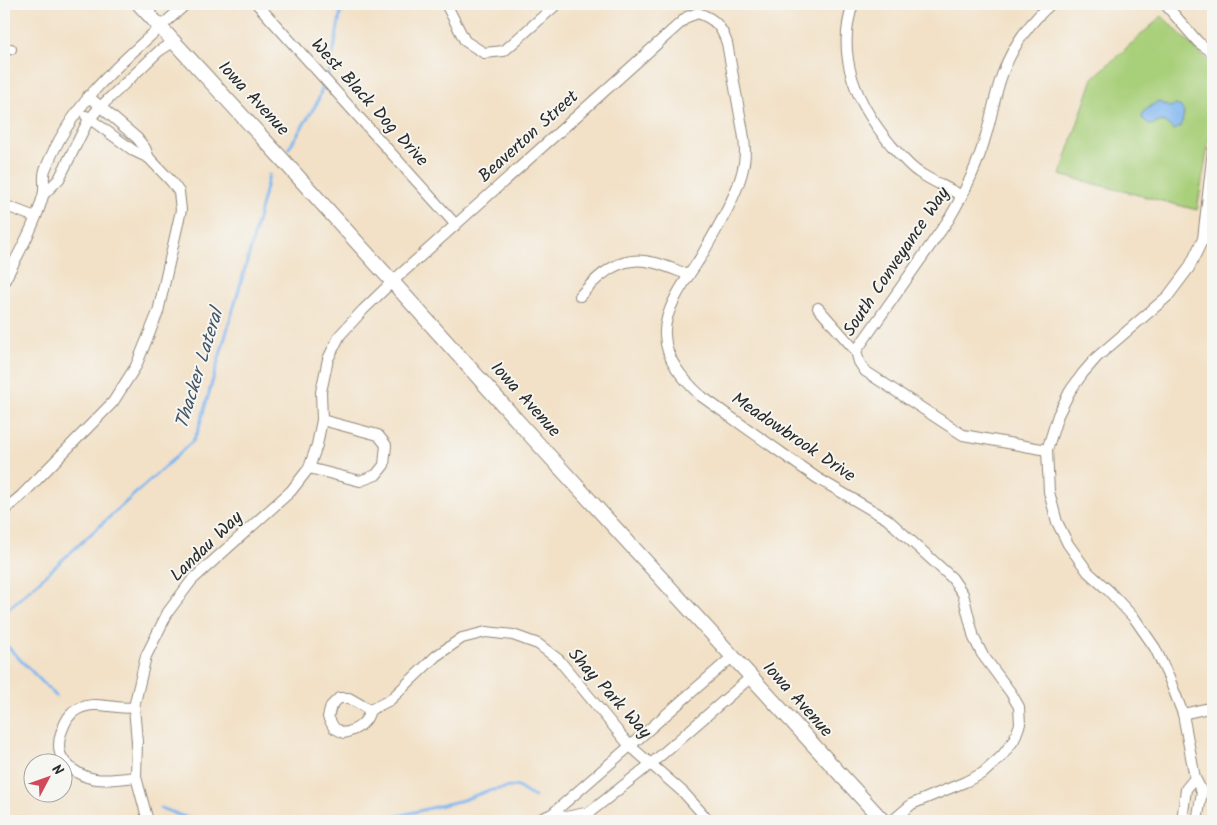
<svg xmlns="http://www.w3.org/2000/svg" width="1217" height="825" viewBox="0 0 1217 825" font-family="Kalam,sans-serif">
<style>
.green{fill:#a8cf79;stroke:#6a7d52}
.water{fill:#81b7f0;stroke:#56718e}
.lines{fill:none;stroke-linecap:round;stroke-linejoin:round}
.stream{stroke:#81b7f0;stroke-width:3}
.street-casing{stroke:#8e8679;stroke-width:12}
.secondary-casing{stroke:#8e8679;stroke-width:16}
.street{stroke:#fff;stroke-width:10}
.secondary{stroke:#fff;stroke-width:14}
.labels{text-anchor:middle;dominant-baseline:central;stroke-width:4;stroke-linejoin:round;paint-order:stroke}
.street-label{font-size:18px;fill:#2b2b2b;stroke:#f6f6f2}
.water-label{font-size:19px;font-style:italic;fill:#455566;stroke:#f6f6f2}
</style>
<rect width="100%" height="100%" fill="#f6f6f2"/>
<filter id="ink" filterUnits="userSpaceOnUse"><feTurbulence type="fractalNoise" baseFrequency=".02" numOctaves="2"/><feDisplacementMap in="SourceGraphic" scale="10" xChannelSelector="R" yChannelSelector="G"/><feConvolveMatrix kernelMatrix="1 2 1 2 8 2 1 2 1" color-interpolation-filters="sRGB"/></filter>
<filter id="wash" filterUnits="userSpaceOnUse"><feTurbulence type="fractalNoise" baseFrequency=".0096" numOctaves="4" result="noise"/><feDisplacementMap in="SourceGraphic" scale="20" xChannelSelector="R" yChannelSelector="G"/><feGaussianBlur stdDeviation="1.12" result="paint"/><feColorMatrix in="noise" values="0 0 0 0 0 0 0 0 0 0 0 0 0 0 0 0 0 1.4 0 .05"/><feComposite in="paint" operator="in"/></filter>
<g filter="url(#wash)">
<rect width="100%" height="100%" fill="#f2e1c7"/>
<!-- green -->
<polygon class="green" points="1162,16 1213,66 1213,117 1197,210 1060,175 1093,78"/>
<!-- water -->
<polygon class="water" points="1158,101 1169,107 1176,105 1181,107 1184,113 1181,127 1174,130 1163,121 1150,125 1142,118 1143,112"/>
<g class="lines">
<!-- stream -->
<g class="stream">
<polyline points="327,77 332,61 342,4"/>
<polyline points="289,148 317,103 324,83"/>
<polyline points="4,613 193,441 198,431 250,251 269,175"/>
<polyline points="4,643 56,696"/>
<polyline points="161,808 187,818 212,821"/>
<polyline points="378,821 463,800 487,791 516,786 534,797"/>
</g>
</g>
</g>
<g filter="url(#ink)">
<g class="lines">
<!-- street casing -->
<g class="street-casing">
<g id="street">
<polyline points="257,4 456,225"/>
<polyline points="446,4 465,41 484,53 504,51 557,4"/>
<path d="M 853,4 C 835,57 857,104 891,145 C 899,154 908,165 918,172 C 932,181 948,188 962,196"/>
<polyline points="1165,4 1198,42 1213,53"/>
<polyline points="4,51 11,49"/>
<polyline points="86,116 134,151 149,158"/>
<polyline points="44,194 59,179 88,121 99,108 159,51 173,42"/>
<polyline points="4,205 35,217"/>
<polyline points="1203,239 1213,241"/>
<path d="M 4,282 C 18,254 35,226 43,196 C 46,187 42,178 45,170 C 75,95 129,56 186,4"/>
<path d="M 580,296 C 593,281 611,263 632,261 C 650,258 672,269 689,275"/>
<polyline points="818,308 856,351 859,362 865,371 963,435 1047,450"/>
<path d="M 856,351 L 949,219 C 965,192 978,164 986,135 C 992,115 995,94 1002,75 C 1012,47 1029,23 1051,4"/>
<polyline points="309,468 360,481 376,475 384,465 386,445 378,435 322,420"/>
<polyline points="4,510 21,496 113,402 136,366 158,312 181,210 179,192 171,181 149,158 145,148 137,138 88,96"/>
<path d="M 339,698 L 349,698 L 370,710 C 367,723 356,730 344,733 L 334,728 L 328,717 L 331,706 Z"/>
<path d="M 134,707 C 117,711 97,699 78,709 C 68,714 65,723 61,733 C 58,743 58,754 65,762 C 85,785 109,780 136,777"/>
<polyline points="370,710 390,700 436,656 462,638 486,632 513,635 538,644 559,660 629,745 684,793 709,821"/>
<polyline points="1183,714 1213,707"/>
<polyline points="1195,778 1183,714 1169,678 1155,648 1135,619 1109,591 1088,572 1068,544 1057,522 1049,492 1047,450 1058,415 1070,391 1083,373 1097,357 1168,296 1189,268 1203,239 1213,150"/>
<polyline points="552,814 566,817 590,812 652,763 751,677"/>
<path d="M 148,821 L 136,777 L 137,742 L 134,707 L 146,656 L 168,612 L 192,580 L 291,491 L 309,468 L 317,445 L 322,420 L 321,392 L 328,359 L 340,335 L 363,310 L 393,281 L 687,17 L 698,13 C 715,19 721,26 727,43 C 731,65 735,88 739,110 C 742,127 747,146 744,163 C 740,192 714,234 699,260 C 686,279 663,311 665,335 C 666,361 684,380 701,396 L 817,478 L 887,519 L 952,578 L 963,594 L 974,638 L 982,654 L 1011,693 L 1019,707 L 1020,724 L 1014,740 L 1002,756 L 983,773 L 965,782 L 912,804 L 892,821"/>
<polyline points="536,821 552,814 732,657"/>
<polyline points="1182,821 1186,789 1195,778 1202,792 1197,821"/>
</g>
</g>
<!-- secondary casing -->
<g class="secondary-casing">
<polyline id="secondary" points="139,4 282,159 532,437 883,821"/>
</g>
<!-- street -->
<use href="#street" class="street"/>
<!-- secondary -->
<use href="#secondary" class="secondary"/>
</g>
</g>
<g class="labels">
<!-- street labels -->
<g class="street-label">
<text transform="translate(253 99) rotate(47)">Iowa Avenue</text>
<text transform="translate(369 103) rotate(48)">West Black Dog Drive</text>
<text transform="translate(529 137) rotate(-42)">Beaverton Street</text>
<text transform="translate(897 262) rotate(-56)">South Conveyance Way</text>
<text transform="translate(525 400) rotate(48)">Iowa Avenue</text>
<text transform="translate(793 438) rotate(34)">Meadowbrook Drive</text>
<text transform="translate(207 547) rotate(-44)">Landau Way</text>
<text transform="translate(609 694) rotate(48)">Shay Park Way</text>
<text transform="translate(797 700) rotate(48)">Iowa Avenue</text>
</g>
<!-- water labels -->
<g class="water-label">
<text transform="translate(200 369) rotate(-73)">Thacker Lateral</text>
</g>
</g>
<!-- margin -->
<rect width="1217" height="825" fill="none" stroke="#f6f6f2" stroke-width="20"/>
<!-- north arrow -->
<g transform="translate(48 778) rotate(49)"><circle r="24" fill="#f6f6f2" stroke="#a5a5a2"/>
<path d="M0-4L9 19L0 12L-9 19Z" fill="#d1495b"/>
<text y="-8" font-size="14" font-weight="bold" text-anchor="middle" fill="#2b2b2b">N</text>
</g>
</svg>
